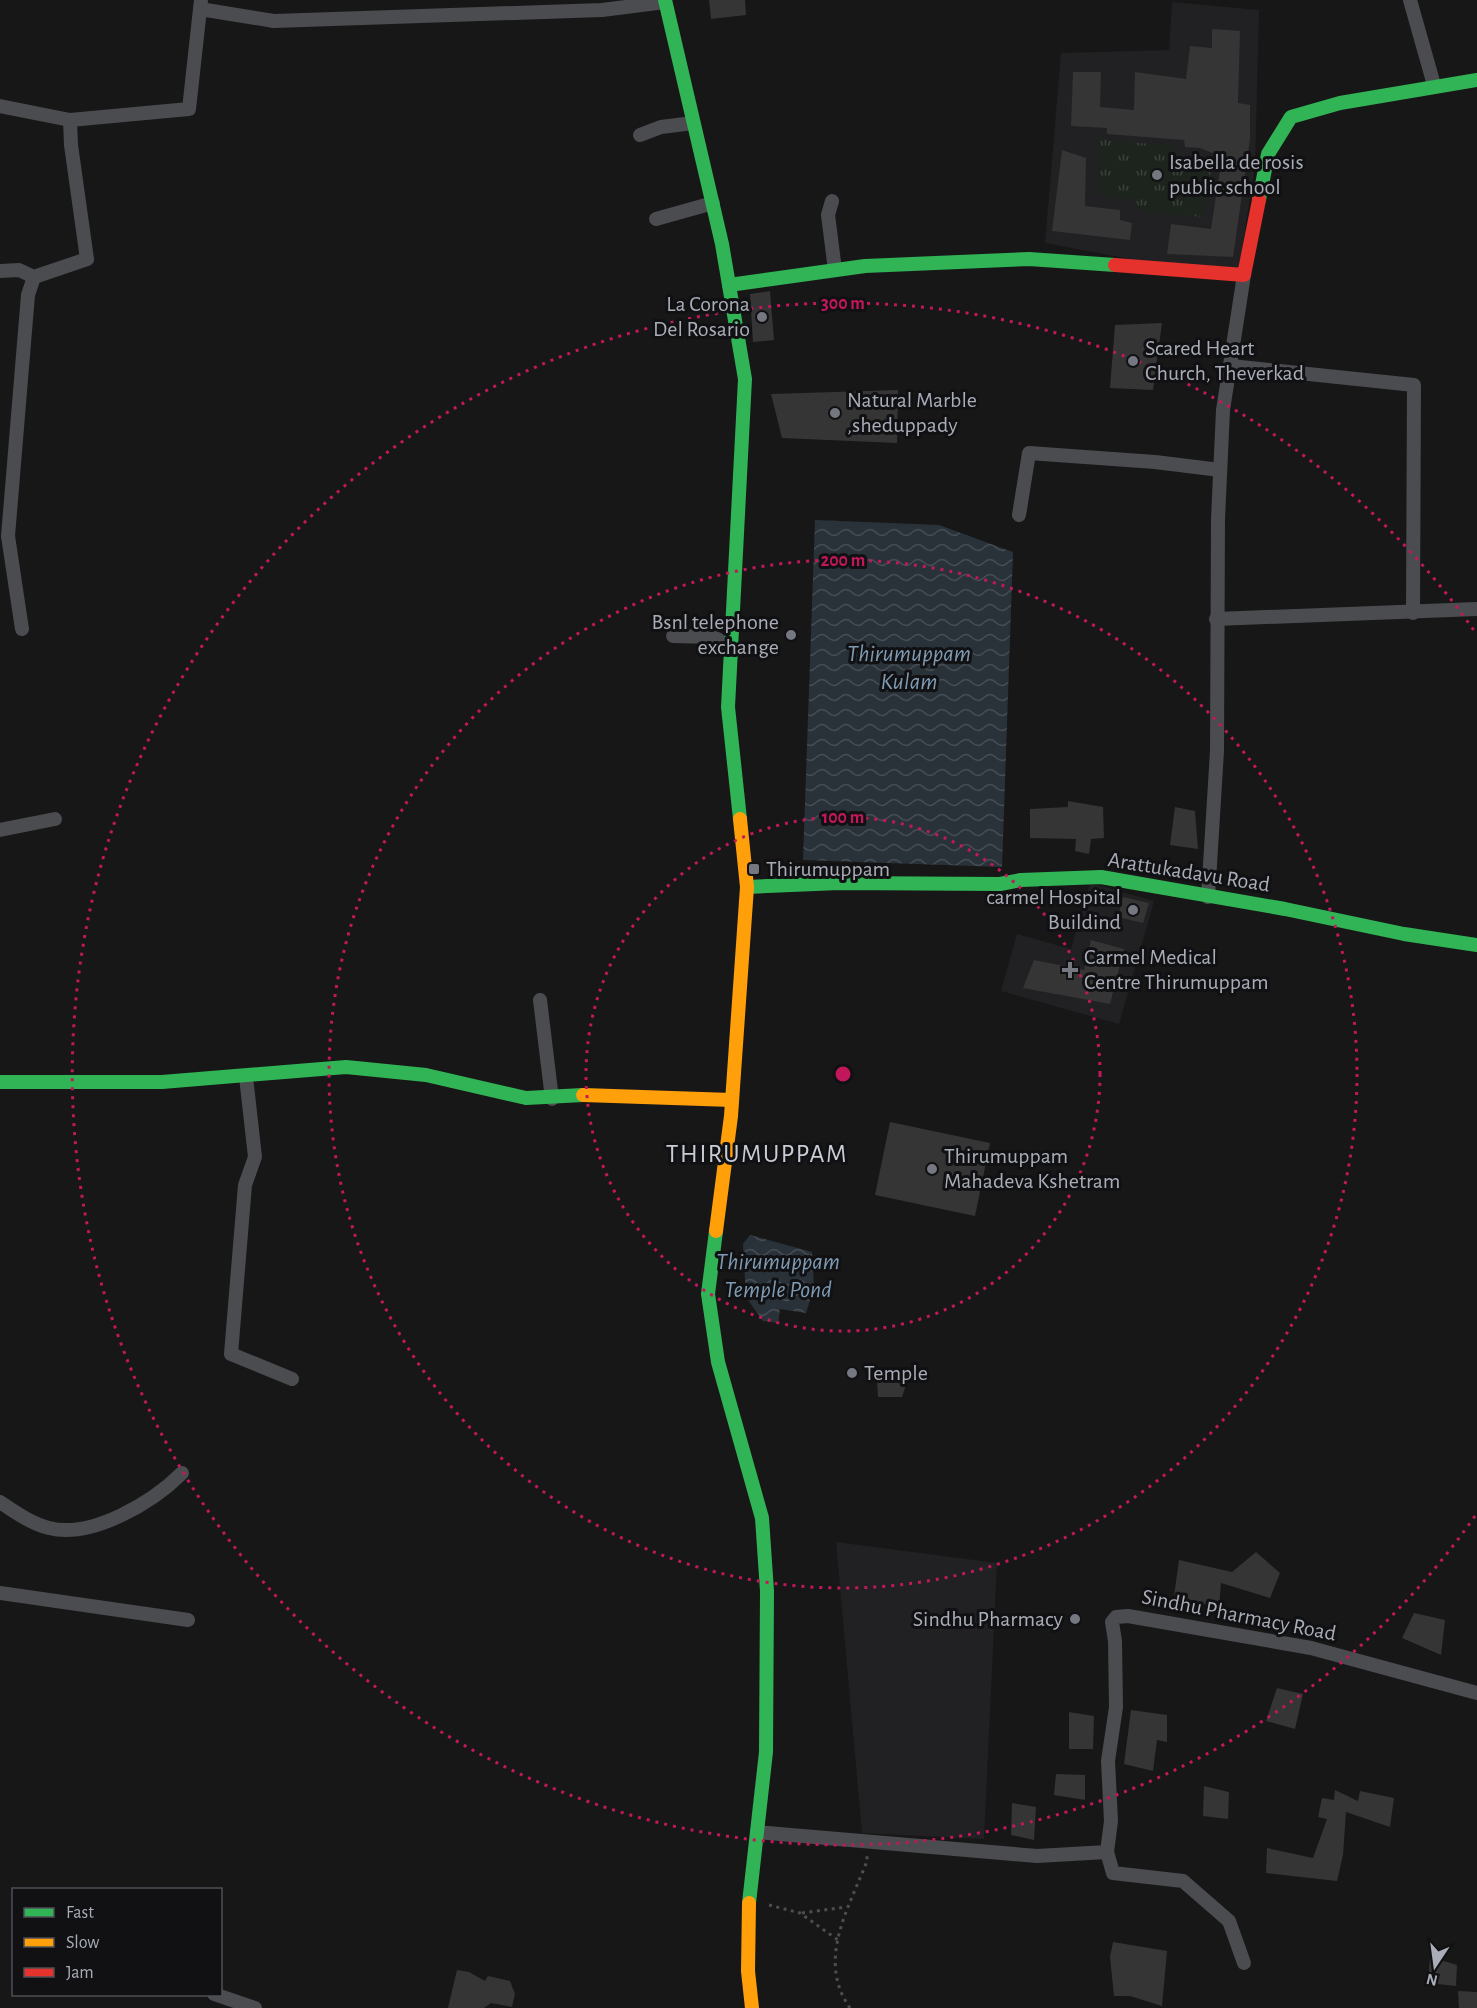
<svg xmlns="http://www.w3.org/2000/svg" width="1477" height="2008" viewBox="0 0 1477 2008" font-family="'Alegreya Sans',sans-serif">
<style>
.built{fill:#212123}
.park{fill:url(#park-tufts)}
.water{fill:url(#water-waves)}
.building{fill:#353536}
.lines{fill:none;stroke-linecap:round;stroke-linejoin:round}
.path{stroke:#4d4e52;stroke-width:3;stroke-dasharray:3 4.5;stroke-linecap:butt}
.street{stroke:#4b4c50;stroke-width:14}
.fast{stroke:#30b455;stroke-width:14}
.slow{stroke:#ff9f0a;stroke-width:14}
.jam{stroke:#e5322d;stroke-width:14}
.ring{fill:none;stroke:#c2185b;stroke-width:3;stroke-dasharray:3 6}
.poi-dot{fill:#757880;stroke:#111113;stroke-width:2}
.labels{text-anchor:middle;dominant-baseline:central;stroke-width:6;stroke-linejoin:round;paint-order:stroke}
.poi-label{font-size:22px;fill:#a8adb8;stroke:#111113;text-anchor:start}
.street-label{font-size:22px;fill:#a8adb8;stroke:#111113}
.water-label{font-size:24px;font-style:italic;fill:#7f9bb3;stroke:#111113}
.quarter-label{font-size:26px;letter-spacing:1.5px;fill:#c9ccd4;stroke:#111113}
.centre{fill:#c2185b;stroke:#111113;stroke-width:3}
.ring-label{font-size:18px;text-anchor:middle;font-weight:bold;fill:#c2185b;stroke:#111113;stroke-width:6;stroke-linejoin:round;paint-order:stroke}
</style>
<defs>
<pattern id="park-tufts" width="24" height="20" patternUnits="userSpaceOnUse" patternTransform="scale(1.5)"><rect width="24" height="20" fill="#1d241e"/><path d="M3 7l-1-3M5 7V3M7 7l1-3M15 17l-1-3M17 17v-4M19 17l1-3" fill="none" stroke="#3b413d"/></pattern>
<pattern id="water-waves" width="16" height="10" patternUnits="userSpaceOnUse" patternTransform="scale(1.5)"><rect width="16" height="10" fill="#2a3239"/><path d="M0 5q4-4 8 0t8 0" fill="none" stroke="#464d54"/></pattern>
</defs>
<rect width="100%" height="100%" fill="#171717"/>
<!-- built -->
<g class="built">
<polygon points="1172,2 1259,10 1255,166 1239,268 1141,261 1045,243 1061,53 1169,50"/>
<polygon points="1090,883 1154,901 1119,1024 1001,991 1017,934 1071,949"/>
<polygon points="836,1542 997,1563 984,1839 862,1833"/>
</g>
<!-- park -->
<polygon class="park" points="1098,139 1172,146 1173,154 1212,161 1205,217 1142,212 1135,200 1097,194"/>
<!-- water -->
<g class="water">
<polygon points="815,520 939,525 1013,552 1002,867 803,860"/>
<polygon points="750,1235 812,1252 814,1287 806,1313 780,1309 778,1323 763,1321 746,1297 743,1244"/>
</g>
<!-- building -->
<g class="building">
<polygon points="709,0 745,0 746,15 711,19"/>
<polygon points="1212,29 1240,31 1238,103 1250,105 1250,139 1233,257 1167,254 1171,224 1211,229 1222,157 1200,148 1185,147 1184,140 1107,134 1107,128 1071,126 1073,72 1101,72 1100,107 1134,110 1135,72 1186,79 1190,46 1212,48"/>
<polygon points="1062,150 1086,158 1085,206 1120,210 1120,220 1132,223 1130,240 1052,231"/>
<polygon points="770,291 774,340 753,342 750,294"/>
<polygon points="1162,323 1153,390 1110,388 1115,325"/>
<polygon points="898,390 897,443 782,438 771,394"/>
<polygon points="1068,801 1103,807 1104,838 1091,839 1089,854 1075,851 1076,839 1030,838 1030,809 1068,807"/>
<polygon points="1175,807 1195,811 1198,849 1170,845"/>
<polygon points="1123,897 1149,903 1143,923 1118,917"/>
<polygon points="1091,940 1124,949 1110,1004 1023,988 1034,960 1084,970"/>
<polygon points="890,1122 990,1143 975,1216 875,1195"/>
<polygon points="908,1379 902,1397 878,1397 877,1381"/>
<polygon points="1256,1552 1280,1573 1270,1598 1221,1583 1219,1608 1174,1596 1179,1560 1232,1572"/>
<polygon points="1414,1613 1445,1620 1441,1655 1402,1638"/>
<polygon points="1277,1688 1303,1694 1295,1729 1266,1721"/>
<polygon points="1131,1710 1167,1715 1167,1742 1157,1740 1153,1771 1124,1764"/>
<polygon points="1069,1712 1094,1716 1093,1749 1069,1749"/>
<polygon points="1056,1774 1085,1775 1085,1800 1054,1795"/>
<polygon points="1204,1786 1229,1792 1228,1819 1203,1816"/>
<polygon points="1335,1790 1358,1801 1360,1791 1394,1798 1390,1827 1346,1812 1343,1855 1337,1881 1266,1873 1267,1848 1313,1858 1327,1819 1318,1817 1322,1798 1334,1800"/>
<polygon points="1012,1803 1036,1807 1034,1840 1011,1835"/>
<polygon points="1113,1942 1167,1951 1162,2006 1130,1996 1114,1996 1110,1957"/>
<polygon points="1430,1957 1457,1965 1456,1986 1428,1983"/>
<polygon points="457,1970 469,1972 485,1981 488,1976 510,1981 515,1994 512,2007 491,2003 484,2008 448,2008"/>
<polygon points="1458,1991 1477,1992 1477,2008 1459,2008"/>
</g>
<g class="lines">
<!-- path -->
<g class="path">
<polyline points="769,1905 800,1913 838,1940"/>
<polyline points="802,1913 846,1907"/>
<path d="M 850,2008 C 816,1960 849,1908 867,1861 L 867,1854"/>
</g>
<!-- street -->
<g class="street">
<polyline points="1410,0 1434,85"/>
<polyline points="200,9 274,21 602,10 665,2"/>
<polyline points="0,106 70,120"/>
<polyline points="640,135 661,127 693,123"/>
<polyline points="832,201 828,215 835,270"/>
<polyline points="656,219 713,203"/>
<polyline points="0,271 19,270 34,277 87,259 71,145 70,120 189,109 201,0"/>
<polyline points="1231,366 1414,385 1413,613"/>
<polyline points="1019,515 1029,453 1155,462 1220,470"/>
<polyline points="1216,619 1477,609"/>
<polyline points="22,629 8,536 28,295 34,277"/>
<polyline points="673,636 713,637 731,646"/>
<polyline points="0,830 55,819"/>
<polyline points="1208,897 1217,751 1218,519 1223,410 1244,275"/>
<polyline points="540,1000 552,1099"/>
<polyline points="246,1077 255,1157 245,1185 231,1354 292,1379"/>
<path d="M 0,1502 C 15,1512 32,1524 49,1528 C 92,1539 153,1502 182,1473"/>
<polyline points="0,1593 188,1620"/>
<polyline points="757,1832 1037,1856 1107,1852 1111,1821 1108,1761 1116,1707 1115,1641 1112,1622 1116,1617 1128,1616 1311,1648 1477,1693"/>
<polyline points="1107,1852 1113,1873 1183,1881 1229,1921 1244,1963"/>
<polyline points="214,1994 255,2008"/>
</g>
<!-- fast -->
<g class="fast">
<polyline points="665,0 722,244 745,379 728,707 740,819"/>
<polyline points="1259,200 1268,154 1291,117 1340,103 1477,80"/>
<polyline points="729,285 865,266 1029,259 1115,265"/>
<polyline points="747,887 839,883 1000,884 1021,880 1101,877 1285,909 1404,934 1477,945"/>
<polyline points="0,1082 162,1082 346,1067 426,1075 526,1098 583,1095"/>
<polyline points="716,1231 708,1294 718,1362 762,1518 767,1591 766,1752 749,1903"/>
</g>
<!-- slow -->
<g class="slow">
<polyline points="583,1095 732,1100"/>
<polyline points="716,1231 731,1116 747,887 740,819"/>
<polyline points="749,1903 748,1971 752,2008"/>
</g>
<!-- jam -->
<polyline class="jam" points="1115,265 1244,275 1259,200"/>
</g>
<!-- distance rings -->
<g class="ring">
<circle cx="843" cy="1074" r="257"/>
<circle cx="843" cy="1074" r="514"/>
<path d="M1475 1516A771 771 0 1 1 1475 632"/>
</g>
<!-- markers -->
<g class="poi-dot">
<circle cx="1157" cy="175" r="6"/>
<circle cx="762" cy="317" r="6"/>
<circle cx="1133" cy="361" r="6"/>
<circle cx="835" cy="413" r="6"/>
<circle cx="791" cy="635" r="6"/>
<rect x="748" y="863" width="12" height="12" rx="3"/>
<circle cx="1133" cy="910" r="6"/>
<path d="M1067 961h6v6h6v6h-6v6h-6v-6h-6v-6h6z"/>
<circle cx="932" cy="1169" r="6"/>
<circle cx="852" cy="1373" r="6"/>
<circle cx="1075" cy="1619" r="6"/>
</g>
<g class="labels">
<!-- poi labels -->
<g class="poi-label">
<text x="1169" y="162">Isabella de rosis<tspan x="1169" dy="25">public school</tspan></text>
<text x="750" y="304" text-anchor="end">La Corona<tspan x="750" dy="25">Del Rosario</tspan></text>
<text x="1145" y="348">Scared Heart<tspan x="1145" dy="25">Church, Theverkad</tspan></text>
<text x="847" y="400">Natural Marble<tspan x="847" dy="25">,sheduppady</tspan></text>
<text x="779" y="622" text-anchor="end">Bsnl telephone<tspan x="779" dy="25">exchange</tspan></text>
<text x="766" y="869">Thirumuppam</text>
<text x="1121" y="897" text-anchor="end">carmel Hospital<tspan x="1121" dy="25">Buildind</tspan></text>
<text x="1084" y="957">Carmel Medical<tspan x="1084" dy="25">Centre Thirumuppam</tspan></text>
<text x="944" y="1156">Thirumuppam<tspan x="944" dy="25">Mahadeva Kshetram</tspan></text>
<text x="864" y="1373">Temple</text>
<text x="1063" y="1619" text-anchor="end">Sindhu Pharmacy</text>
</g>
<!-- street labels -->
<g class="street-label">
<text transform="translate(1189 872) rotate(9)">Arattukadavu Road</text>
<text transform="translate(1239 1615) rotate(11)">Sindhu Pharmacy Road</text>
</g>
<!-- water labels -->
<g class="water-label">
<text x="909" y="654">Thirumuppam<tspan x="909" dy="28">Kulam</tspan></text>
<text x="778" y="1262">Thirumuppam<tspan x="778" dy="28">Temple Pond</tspan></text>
</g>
<!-- quarter labels -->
<g class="quarter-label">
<text x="757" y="1154">THIRUMUPPAM</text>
</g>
</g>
<circle cx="843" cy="1074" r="9" class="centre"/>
<g class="ring-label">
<text x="843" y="309">300 m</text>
<text x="843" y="566">200 m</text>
<text x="843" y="823">100 m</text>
</g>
<!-- legend -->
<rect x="12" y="1888" width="210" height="108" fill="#111113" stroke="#4d4f55" stroke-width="1.5"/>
<rect x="24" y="1908" width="30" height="9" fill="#30b455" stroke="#4d4f55" stroke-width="1.5"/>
<text x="66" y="1918" font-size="18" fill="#a8adb8">Fast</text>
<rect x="24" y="1938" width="30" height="9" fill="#ff9f0a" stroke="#4d4f55" stroke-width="1.5"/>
<text x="66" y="1948" font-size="18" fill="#a8adb8">Slow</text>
<rect x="24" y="1968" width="30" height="9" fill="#e5322d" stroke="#4d4f55" stroke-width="1.5"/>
<text x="66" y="1978" font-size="18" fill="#a8adb8">Jam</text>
<!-- north arrow -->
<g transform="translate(1435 1966) rotate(193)" stroke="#111113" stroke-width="4.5" paint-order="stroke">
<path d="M0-4.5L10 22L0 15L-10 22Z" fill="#a8adb8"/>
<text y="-9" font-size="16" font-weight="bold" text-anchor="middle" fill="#a8adb8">N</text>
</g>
</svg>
